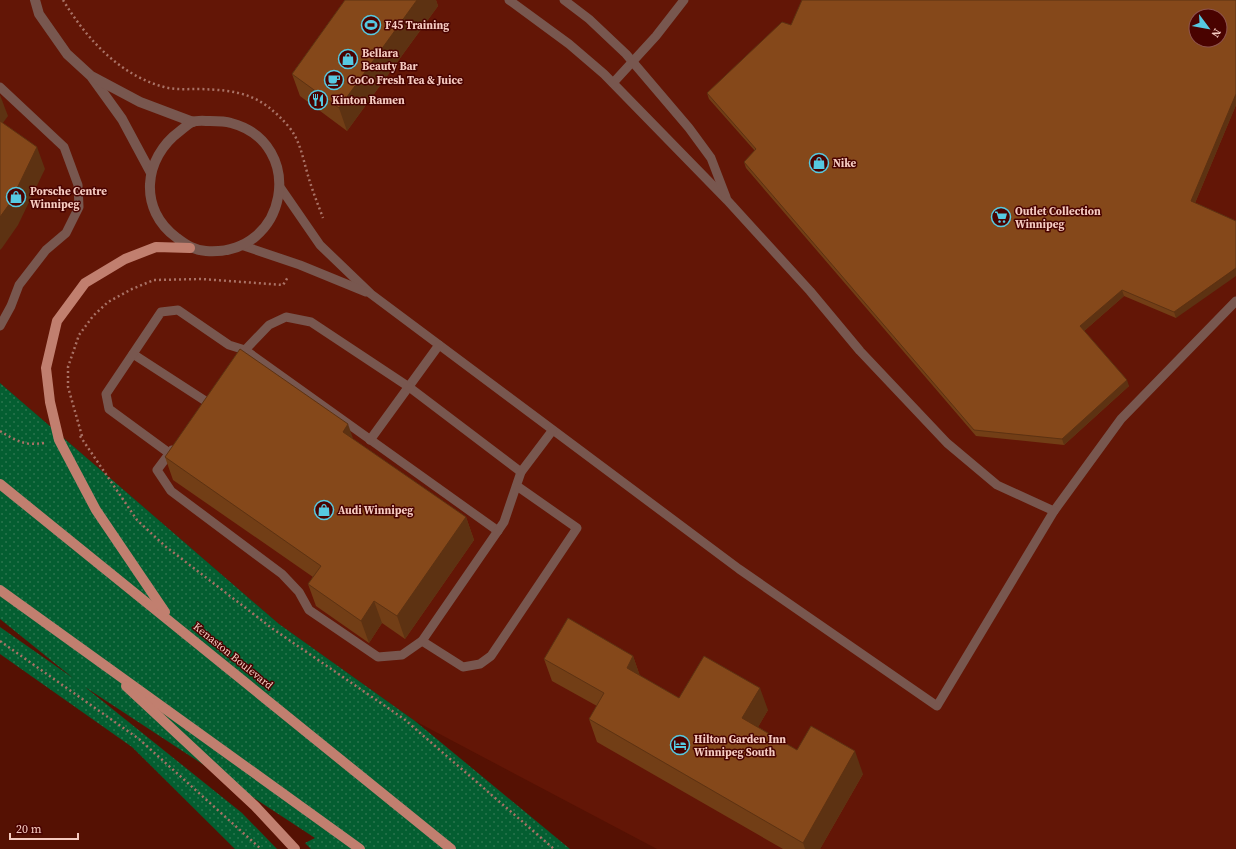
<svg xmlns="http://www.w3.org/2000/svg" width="1236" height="849" viewBox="0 0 1236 849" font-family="'Source Serif 4',serif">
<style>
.built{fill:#631606;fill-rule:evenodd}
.grass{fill:url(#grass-dots)}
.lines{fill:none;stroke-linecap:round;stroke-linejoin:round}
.path{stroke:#a97266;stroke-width:2.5;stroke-dasharray:2 3;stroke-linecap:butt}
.lane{stroke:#78574f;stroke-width:9}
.street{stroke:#78574f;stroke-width:10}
.primary{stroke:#c17f6f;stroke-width:10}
.wall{fill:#723e16}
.shaded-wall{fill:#5d3212}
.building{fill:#85481a;stroke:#5d3212;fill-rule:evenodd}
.labels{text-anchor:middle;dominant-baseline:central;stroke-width:3;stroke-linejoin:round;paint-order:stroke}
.poi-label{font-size:11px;font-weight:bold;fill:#f6cbc1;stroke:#490300;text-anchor:start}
.street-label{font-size:11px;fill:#f6cbc1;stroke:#490300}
</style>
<defs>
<pattern id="grass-dots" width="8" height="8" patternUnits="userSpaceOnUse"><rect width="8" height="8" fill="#045e31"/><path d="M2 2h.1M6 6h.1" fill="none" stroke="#29744d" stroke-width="1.8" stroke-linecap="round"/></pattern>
</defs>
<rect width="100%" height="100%" fill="#551103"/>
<!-- built -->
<path class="built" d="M 0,0 L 1236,0 L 1236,849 L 657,849 L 415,721 L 279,624 L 0,383 ZM 1196,16 L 1220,16 L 1220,40 L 1196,40 Z"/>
<!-- grass -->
<polygon class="grass" points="0,383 279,624 415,721 570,849 311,849 305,843 315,838 85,687 242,813 277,849 235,849 132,747 0,654 0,627 73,678 0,619"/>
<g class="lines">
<!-- path -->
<g class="path">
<path d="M 63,0 C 86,38 119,75 164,87 C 175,90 187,89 198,89 C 239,90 261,94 289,127 C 300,141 302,155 307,172 C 311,187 317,202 323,218"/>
<path d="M 0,431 C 17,441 24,446 44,443"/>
<polyline points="80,436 137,520 165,546 273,629 404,719 554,849"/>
<polyline points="82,436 68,387 68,367 79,335 93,316 108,302 132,289 154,280 202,279 283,285 288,277"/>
<polyline points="0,641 139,739 261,849"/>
</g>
<!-- lane -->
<g class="lane">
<polyline points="509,0 569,44 604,74 727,200 810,291 860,351 947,443 997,485 1054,511 1121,419 1236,301"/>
<polyline points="564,0 589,19 626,54 689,128 711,158 726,197"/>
<polyline points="613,83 656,36 684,0"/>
<polyline points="0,87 64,147 78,185 79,207 66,233 46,250 19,285 11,306 0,326"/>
<polyline points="280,187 320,245 371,294 739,569 937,706 1054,511"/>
<polyline points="241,245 300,265 366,292"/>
<polyline points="133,354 207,402"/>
<polyline points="238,360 245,350 498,531"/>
<polyline points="370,440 439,345"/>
<polyline points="172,450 157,470 171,491 282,574 299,592 309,610 378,657 402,655 422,641"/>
<polyline points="169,453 109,409 106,394 161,312 178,310 229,345 245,350 269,325 286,317 311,322 409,387 521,472"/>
<polyline points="517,486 577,528 491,656 480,664 463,667 422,641 504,522 521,472 552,431"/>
</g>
<!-- street -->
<g class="street">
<polyline points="35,0 39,14 67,54 91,76 122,119 151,173"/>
<polyline points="93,77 140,102 193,122"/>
<path d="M 210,121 C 217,121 225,121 231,123 C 307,143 289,257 206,251 C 194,250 186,245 177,238 C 138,210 143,158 180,131 C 184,128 188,124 192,122 C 197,120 205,121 210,121 Z"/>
</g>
<!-- primary -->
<g class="primary">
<polyline points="0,484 451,849"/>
<polyline points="0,590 360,849"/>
<polyline points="165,612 96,510 59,440 50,402 46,368 57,321 85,283 125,259 156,247 190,248"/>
<polyline points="126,686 255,806 295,849"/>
</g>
</g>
<!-- wall -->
<g class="wall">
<polygon points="345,0 436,0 438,6 347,131 300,96 292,74"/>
<polygon points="1236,0 1236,105 1195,203 1176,318 1124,296 1084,331 1129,386 1064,445 976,436 746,168 744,162 755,151 709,99 707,93 791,25"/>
<polygon points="353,439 466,517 474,540 405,639 382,623 369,643 316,606 308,584 313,577 173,480 165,457"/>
<polygon points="633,656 640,676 679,698 768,710 758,727 797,750 863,774 820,849 783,849 597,742 589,719 597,706 552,681 544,659"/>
</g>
<!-- shaded-wall -->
<g class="shaded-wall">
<polygon points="417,0 436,0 438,6 347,131 339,108"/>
<polygon points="1236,94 1236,105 1193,208 1191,201"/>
<polygon points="0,95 8,116 0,127"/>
<polygon points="37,147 45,169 18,225 2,248 0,250 0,217"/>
<polygon points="1236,268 1236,276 1176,318 1174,312"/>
<polygon points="1122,290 1124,296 1083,332 1080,326"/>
<polygon points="1127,380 1129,386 1064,445 1062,439"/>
<polygon points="348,424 356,447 343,432"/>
<polygon points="466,517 474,540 405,639 397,616"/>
<polygon points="374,601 382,623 369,643 361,621"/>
<polygon points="633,656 641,679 627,668"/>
<polygon points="760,688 768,710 750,741 742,718"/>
<polygon points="855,751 863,774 820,849 805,849 803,843"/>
</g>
<!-- building -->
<g class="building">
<polygon points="345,0 417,0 339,108 292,74"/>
<path d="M 802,0 L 1236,0 L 1236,94 L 1191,201 L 1236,221 L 1236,268 L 1174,312 L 1122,290 L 1080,326 L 1127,380 L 1062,439 L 974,430 L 744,162 L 756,149 L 707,93 L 782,22 L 791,25 ZM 1196,16 L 1220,16 L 1220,40 L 1196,40 Z"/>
<polygon points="0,121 37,147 10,203 0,217"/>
<polygon points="240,349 348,424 343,432 466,517 397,616 374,601 361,621 308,584 321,566 165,457"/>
<polygon points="568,618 633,656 627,668 679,698 704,656 760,688 742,718 797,750 811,726 855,751 803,843 589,719 604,693 544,659"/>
</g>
<!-- icons -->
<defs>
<g id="stadium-ring" transform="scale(1)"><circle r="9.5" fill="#490300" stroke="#56c9e1" stroke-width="1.5"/><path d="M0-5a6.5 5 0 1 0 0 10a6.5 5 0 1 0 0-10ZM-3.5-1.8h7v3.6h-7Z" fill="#56c9e1"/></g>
<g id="shop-ring" transform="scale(1)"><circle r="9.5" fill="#490300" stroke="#56c9e1" stroke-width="1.5"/><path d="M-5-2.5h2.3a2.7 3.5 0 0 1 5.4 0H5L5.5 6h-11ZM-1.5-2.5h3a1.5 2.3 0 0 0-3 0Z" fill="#56c9e1"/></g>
<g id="cafe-ring" transform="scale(1)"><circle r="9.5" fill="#490300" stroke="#56c9e1" stroke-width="1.5"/><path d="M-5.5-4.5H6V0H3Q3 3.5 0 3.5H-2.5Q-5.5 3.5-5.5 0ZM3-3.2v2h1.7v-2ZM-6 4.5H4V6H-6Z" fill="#56c9e1"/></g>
<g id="restaurant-ring" transform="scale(1)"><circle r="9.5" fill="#490300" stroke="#56c9e1" stroke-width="1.5"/><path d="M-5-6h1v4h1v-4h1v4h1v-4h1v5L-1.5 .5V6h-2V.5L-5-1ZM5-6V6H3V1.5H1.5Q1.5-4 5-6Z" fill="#56c9e1"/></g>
<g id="supermarket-ring" transform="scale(1)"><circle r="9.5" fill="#490300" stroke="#56c9e1" stroke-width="1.5"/><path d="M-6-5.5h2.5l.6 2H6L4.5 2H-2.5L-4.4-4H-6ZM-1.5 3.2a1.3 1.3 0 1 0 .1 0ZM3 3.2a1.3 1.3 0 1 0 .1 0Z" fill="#56c9e1"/></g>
<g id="hotel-ring" transform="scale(1)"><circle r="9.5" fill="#490300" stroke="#56c9e1" stroke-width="1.5"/><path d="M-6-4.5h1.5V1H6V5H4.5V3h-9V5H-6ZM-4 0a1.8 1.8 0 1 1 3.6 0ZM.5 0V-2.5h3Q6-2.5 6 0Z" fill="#56c9e1"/></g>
</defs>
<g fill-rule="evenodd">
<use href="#stadium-ring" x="371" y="25"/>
<use href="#shop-ring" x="348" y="59"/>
<use href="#cafe-ring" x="334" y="80"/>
<use href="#restaurant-ring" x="318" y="100"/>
<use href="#shop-ring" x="819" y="163"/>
<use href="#shop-ring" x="16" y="197"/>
<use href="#supermarket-ring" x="1001" y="217"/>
<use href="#shop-ring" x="324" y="510"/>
<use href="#hotel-ring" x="680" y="745"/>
</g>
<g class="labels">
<!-- poi labels -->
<g class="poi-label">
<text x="385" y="25">F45 Training</text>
<text x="362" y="53">Bellara<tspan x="362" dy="13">Beauty Bar</tspan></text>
<text x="348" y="80">CoCo Fresh Tea &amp; Juice</text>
<text x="332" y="100">Kinton Ramen</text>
<text x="833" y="163">Nike</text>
<text x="30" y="191">Porsche Centre<tspan x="30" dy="13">Winnipeg</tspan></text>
<text x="1015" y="211">Outlet Collection<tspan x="1015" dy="13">Winnipeg</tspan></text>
<text x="338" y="510">Audi Winnipeg</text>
<text x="694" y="739">Hilton Garden Inn<tspan x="694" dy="13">Winnipeg South</tspan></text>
</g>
<!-- street labels -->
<g class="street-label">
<text transform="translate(233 656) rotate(39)">Kenaston Boulevard</text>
</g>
</g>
<!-- north arrow -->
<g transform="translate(1208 28) rotate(122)"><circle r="19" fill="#490300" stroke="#8e534d"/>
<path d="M0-3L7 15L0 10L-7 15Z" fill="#56c9e1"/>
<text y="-6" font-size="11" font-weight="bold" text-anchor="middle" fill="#f6cbc1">N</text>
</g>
<!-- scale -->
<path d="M10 833v6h68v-6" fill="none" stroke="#f6cbc1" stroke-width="2"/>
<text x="16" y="833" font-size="12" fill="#f6cbc1" stroke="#490300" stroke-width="3" paint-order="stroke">20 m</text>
</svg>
